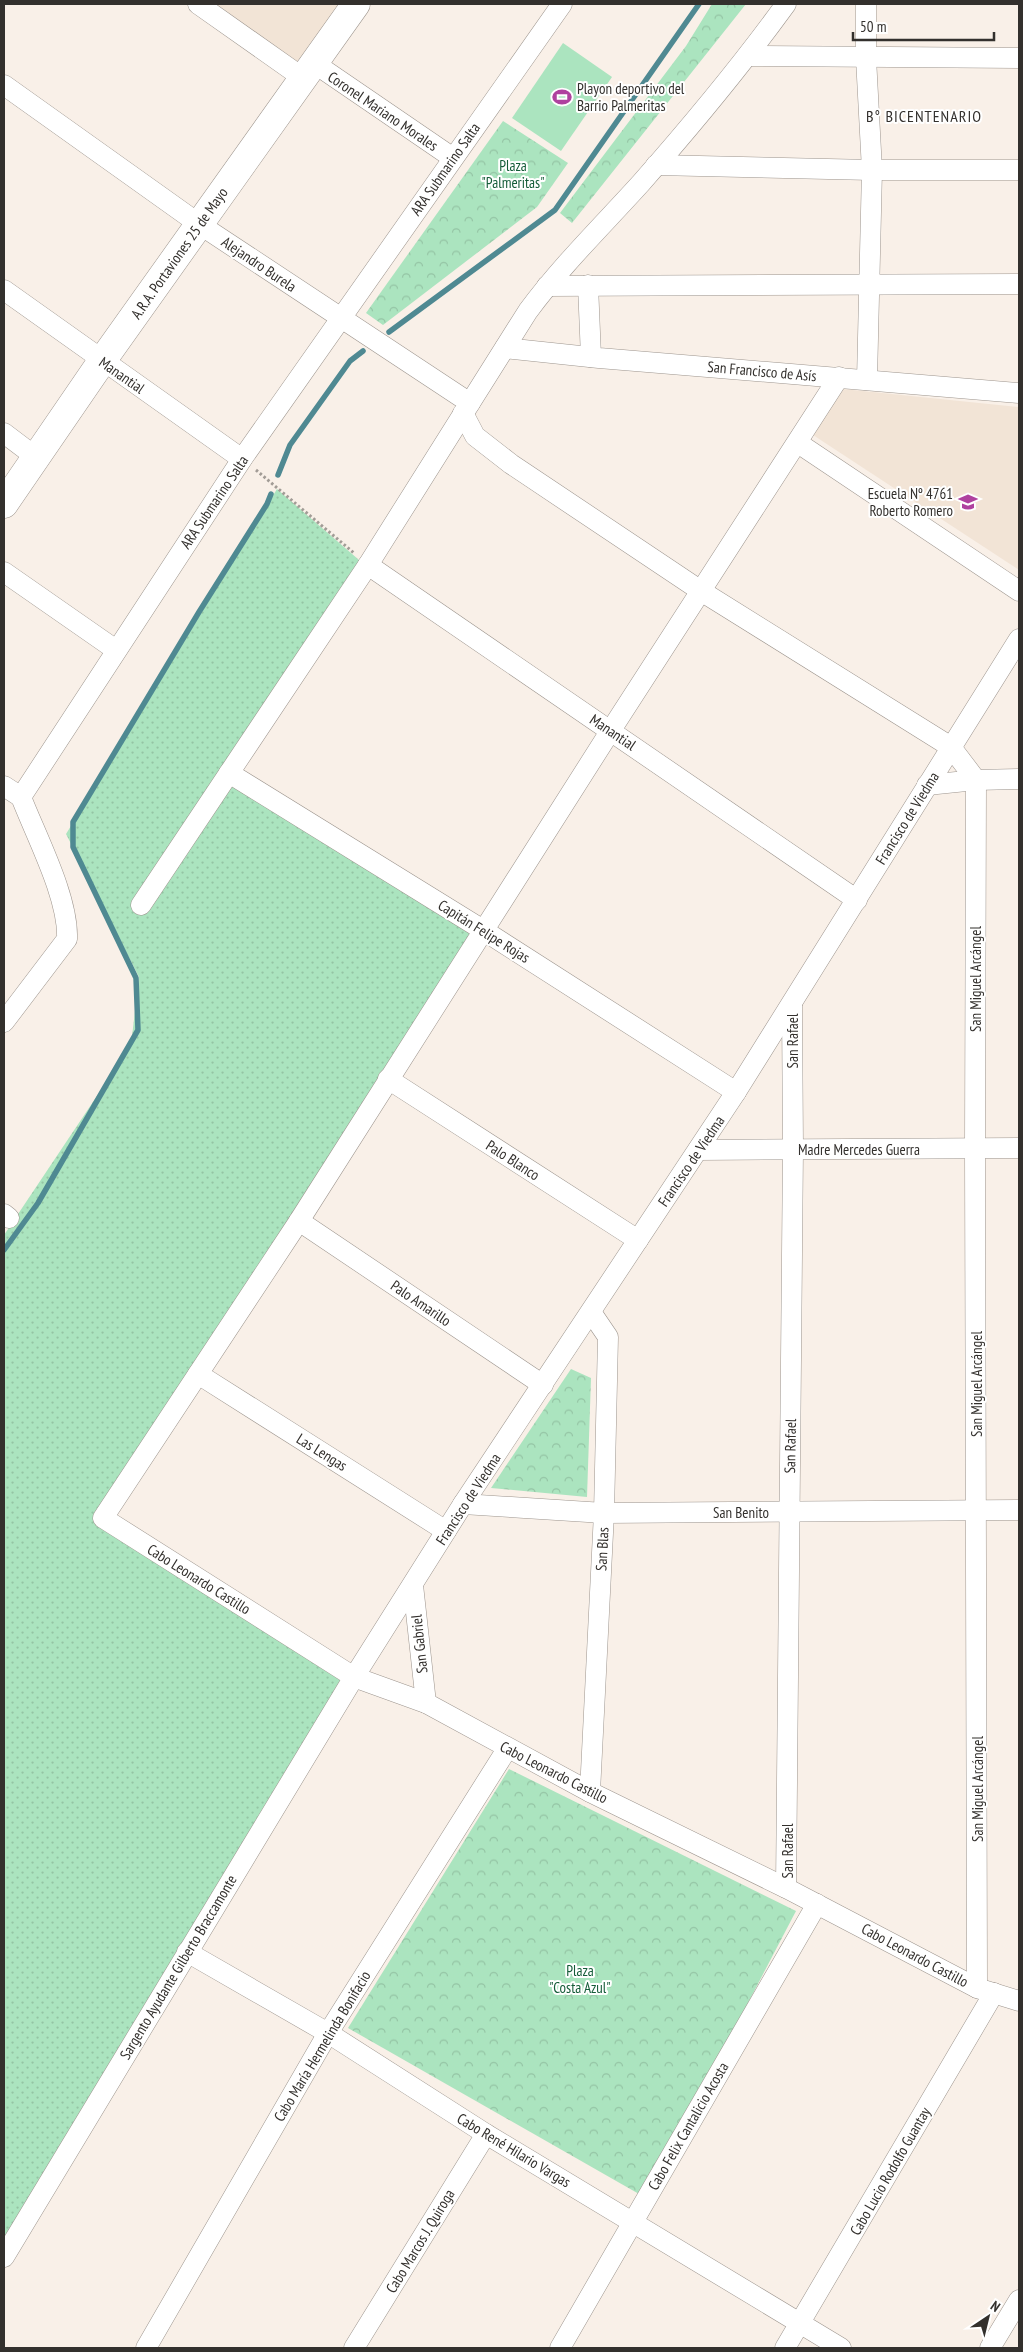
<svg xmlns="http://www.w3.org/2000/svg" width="1023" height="2352" viewBox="0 0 1023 2352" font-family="'PT Sans Narrow',sans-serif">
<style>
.built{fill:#f2e4d6}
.grass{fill:url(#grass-dots)}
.park{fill:url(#park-crowns)}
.garden{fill:#abe4bf}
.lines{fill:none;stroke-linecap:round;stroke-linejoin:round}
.stream{stroke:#4f8992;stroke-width:5.5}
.street-casing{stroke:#9d958e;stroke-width:21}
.secondary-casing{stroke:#9d958e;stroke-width:29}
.path{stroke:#a29c96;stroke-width:3;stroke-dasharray:2.5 2.5;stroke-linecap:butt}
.street{stroke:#fff;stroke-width:20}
.secondary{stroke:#fff;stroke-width:28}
.labels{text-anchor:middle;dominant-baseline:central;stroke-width:4;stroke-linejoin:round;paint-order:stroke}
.poi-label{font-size:15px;fill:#33302d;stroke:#fff;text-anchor:start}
.street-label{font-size:15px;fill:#33302d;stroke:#fff}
.park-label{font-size:15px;fill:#145c38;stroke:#fff}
.neighbourhood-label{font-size:16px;letter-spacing:1px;fill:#33302d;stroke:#fff}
</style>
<defs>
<pattern id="grass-dots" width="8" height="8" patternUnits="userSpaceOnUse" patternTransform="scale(1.25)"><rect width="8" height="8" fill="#abe4bf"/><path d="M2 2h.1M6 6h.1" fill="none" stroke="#94c4a4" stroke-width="1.8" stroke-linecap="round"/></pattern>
<pattern id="park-crowns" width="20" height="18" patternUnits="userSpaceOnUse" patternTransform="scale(1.25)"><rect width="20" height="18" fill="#abe4bf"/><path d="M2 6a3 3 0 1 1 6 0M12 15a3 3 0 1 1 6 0" fill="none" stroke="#94c4a4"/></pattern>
</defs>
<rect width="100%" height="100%" fill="#f9f0e8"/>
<!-- built -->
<g class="built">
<polygon points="204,4 353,4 302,76"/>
<polygon points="843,389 1019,407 1019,570 813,435"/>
</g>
<!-- grass -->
<polygon class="grass" points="277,489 366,566 228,773 476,932 100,1518 352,1678 4,2249 4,1235 131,1045 139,977 66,834"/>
<!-- park -->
<g class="park">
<polygon points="712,4 746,4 572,223 560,213 686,46"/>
<polygon points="503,121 568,163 537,207 383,325 366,313"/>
<polygon points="571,1369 591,1378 587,1497 491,1488"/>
<polygon points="509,1769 796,1911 646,2198 348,2028"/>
</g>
<!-- garden -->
<polygon class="garden" points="563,43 612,77 561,151 512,118"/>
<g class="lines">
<!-- stream -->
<g class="stream">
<polyline points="389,332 555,210 699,4"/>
<polyline points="278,475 290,445 350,361 363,351"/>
<polyline points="4,1250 38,1203 138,1030 136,978 73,847 73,822 199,612 267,504 271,494"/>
</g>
<!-- street casing -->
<g class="street-casing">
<g id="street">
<polyline points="198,4 303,78"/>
<polyline points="866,4 866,58 872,170 867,380"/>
<polyline points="749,56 1019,58"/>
<polyline points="314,63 453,158"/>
<polyline points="4,85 199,224 470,403"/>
<polyline points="656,165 872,170 1019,170"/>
<polyline points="588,285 591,357"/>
<polyline points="547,286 1019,284"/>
<polyline points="4,290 242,459"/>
<polyline points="505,348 599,358 1019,393"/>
<polyline points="839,377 611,730 299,1221 103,1518 354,1677 426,1703 590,1792 786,1888 977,1988 1019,2001"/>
<polyline points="463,413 475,436 511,464 701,591 951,747 976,780 975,1148 977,1988"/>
<polyline points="4,433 37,458"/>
<polyline points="798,443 1019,591"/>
<polyline points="368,565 857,900"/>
<polyline points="4,572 116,650"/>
<polyline points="229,773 483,930 736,1092"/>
<polyline points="927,785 976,780 1019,779"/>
<polyline points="4,786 21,797"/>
<path d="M 141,905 L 368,565 L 528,311 C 562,265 603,225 641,183 C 692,125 741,66 786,4"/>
<path d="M 4,1022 L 67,939 C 69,898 36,836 21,797 L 242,459 L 562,4"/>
<polyline points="388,1079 638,1240"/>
<polyline points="698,1150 1019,1148"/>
<polyline points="4,1214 9,1218"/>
<polyline points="299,1221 543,1385"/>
<polyline points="198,1374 446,1531"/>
<polyline points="463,1504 604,1513 1019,1510"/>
<polyline points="413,1585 426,1703"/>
<polyline points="590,1792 604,1513 608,1337 591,1312"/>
<polyline points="786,1888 793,1149 792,1005"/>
<polyline points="187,1952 328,2033 486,2134 841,2348"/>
<polyline points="4,2257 354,1677 463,1504 736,1092 1019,639"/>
<polyline points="146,2348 328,2033 507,1749"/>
<polyline points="354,2348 486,2134"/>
<polyline points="560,2348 817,1904"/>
<polyline points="785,2348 994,1993"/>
<polyline points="990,2348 1019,2300"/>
</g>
</g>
<!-- secondary casing -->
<g class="secondary-casing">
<polyline id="secondary" points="4,504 102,361 356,4"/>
</g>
<!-- path -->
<polyline class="path" points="256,470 354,553"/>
<!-- street -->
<use href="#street" class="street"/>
<!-- secondary -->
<use href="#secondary" class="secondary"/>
</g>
<!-- icons -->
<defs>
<g id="stadium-bare" transform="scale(1.5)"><path d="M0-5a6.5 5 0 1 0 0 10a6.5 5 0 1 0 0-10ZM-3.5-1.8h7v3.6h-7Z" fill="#af419f" stroke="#fff" stroke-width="2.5" paint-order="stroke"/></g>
<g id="school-bare" transform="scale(1.5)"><path d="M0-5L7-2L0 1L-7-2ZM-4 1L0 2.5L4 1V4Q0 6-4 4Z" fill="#af419f" stroke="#fff" stroke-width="2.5" paint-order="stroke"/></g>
</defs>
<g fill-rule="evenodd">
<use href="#stadium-bare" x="562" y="97"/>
<use href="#school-bare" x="968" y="502"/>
</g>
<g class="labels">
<!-- poi labels -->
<g class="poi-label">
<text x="577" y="88">Playon deportivo del<tspan x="577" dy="17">Barrio Palmeritas</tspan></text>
<text x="953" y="493" text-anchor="end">Escuela Nº 4761<tspan x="953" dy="17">Roberto Romero</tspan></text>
</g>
<!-- street labels -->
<g class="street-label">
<text transform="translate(383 111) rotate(34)">Coronel Mariano Morales</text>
<text transform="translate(445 169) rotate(-55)">ARA Submarino Salta</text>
<text transform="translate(179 253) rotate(-55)">A.R.A. Portaviones 25 de Mayo</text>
<text transform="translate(259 264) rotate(34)">Alejandro Burela</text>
<text transform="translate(762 371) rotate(5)">San Francisco de Asís</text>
<text transform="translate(122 375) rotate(35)">Manantial</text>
<text transform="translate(214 502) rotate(-56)">ARA Submarino Salta</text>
<text transform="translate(613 732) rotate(34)">Manantial</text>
<text transform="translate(907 818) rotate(-58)">Francisco de Viedma</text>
<text transform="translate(484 931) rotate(32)">Capitán Felipe Rojas</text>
<text transform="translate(975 979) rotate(-90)">San Miguel Arcángel</text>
<text transform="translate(792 1041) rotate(-90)">San Rafael</text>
<text x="859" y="1149">Madre Mercedes Guerra</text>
<text transform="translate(513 1160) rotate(33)">Palo Blanco</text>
<text transform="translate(691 1161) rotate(-56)">Francisco de Viedma</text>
<text transform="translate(421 1303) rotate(34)">Palo Amarillo</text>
<text transform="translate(976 1384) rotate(-90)">San Miguel Arcángel</text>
<text transform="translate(790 1446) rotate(-89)">San Rafael</text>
<text transform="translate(322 1452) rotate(32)">Las Lengas</text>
<text transform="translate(468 1499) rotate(-57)">Francisco de Viedma</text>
<text x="741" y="1512">San Benito</text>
<text transform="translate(602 1549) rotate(-87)">San Blas</text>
<text transform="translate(199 1579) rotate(32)">Cabo Leonardo Castillo</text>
<text transform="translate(419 1644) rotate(-96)">San Gabriel</text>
<text transform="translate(554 1772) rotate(27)">Cabo Leonardo Castillo</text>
<text transform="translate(977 1789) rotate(-90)">San Miguel Arcángel</text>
<text transform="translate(787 1851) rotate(-90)">San Rafael</text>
<text transform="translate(915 1955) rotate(28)">Cabo Leonardo Castillo</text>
<text transform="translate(178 1967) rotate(-59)">Sargento Ayudante Gilberto Braccamonte</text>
<text transform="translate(322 2046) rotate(-59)">Cabo María Hermelinda Bonifacio</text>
<text transform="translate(688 2126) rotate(-60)">Cabo Felix Cantalicio Acosta</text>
<text transform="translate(514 2150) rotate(31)">Cabo René Hilario Vargas</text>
<text transform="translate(890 2171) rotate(-60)">Cabo Lucio Rodolfo Guantay</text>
<text transform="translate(420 2241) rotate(-59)">Cabo Marcos J. Quiroga</text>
</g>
<!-- park labels -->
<g class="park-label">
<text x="513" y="165">Plaza<tspan x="513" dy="17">"Palmeritas"</tspan></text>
<text x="580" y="1970">Plaza<tspan x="580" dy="17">"Costa Azul"</tspan></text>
</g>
<!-- neighbourhood labels -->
<g class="neighbourhood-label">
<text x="924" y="116">B° BICENTENARIO</text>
</g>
</g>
<!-- border -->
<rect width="1023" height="2352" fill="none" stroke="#33302d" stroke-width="10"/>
<!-- north arrow -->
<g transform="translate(988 2317) rotate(35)" stroke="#ffffff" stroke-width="4" paint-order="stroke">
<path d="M0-4L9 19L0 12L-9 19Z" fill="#33302d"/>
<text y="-8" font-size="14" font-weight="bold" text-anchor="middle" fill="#33302d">N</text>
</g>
<!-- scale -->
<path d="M853 32v8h141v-8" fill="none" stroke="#33302d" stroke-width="2.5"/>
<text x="860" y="32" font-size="15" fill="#33302d" stroke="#ffffff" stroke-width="4" paint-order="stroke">50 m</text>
</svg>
